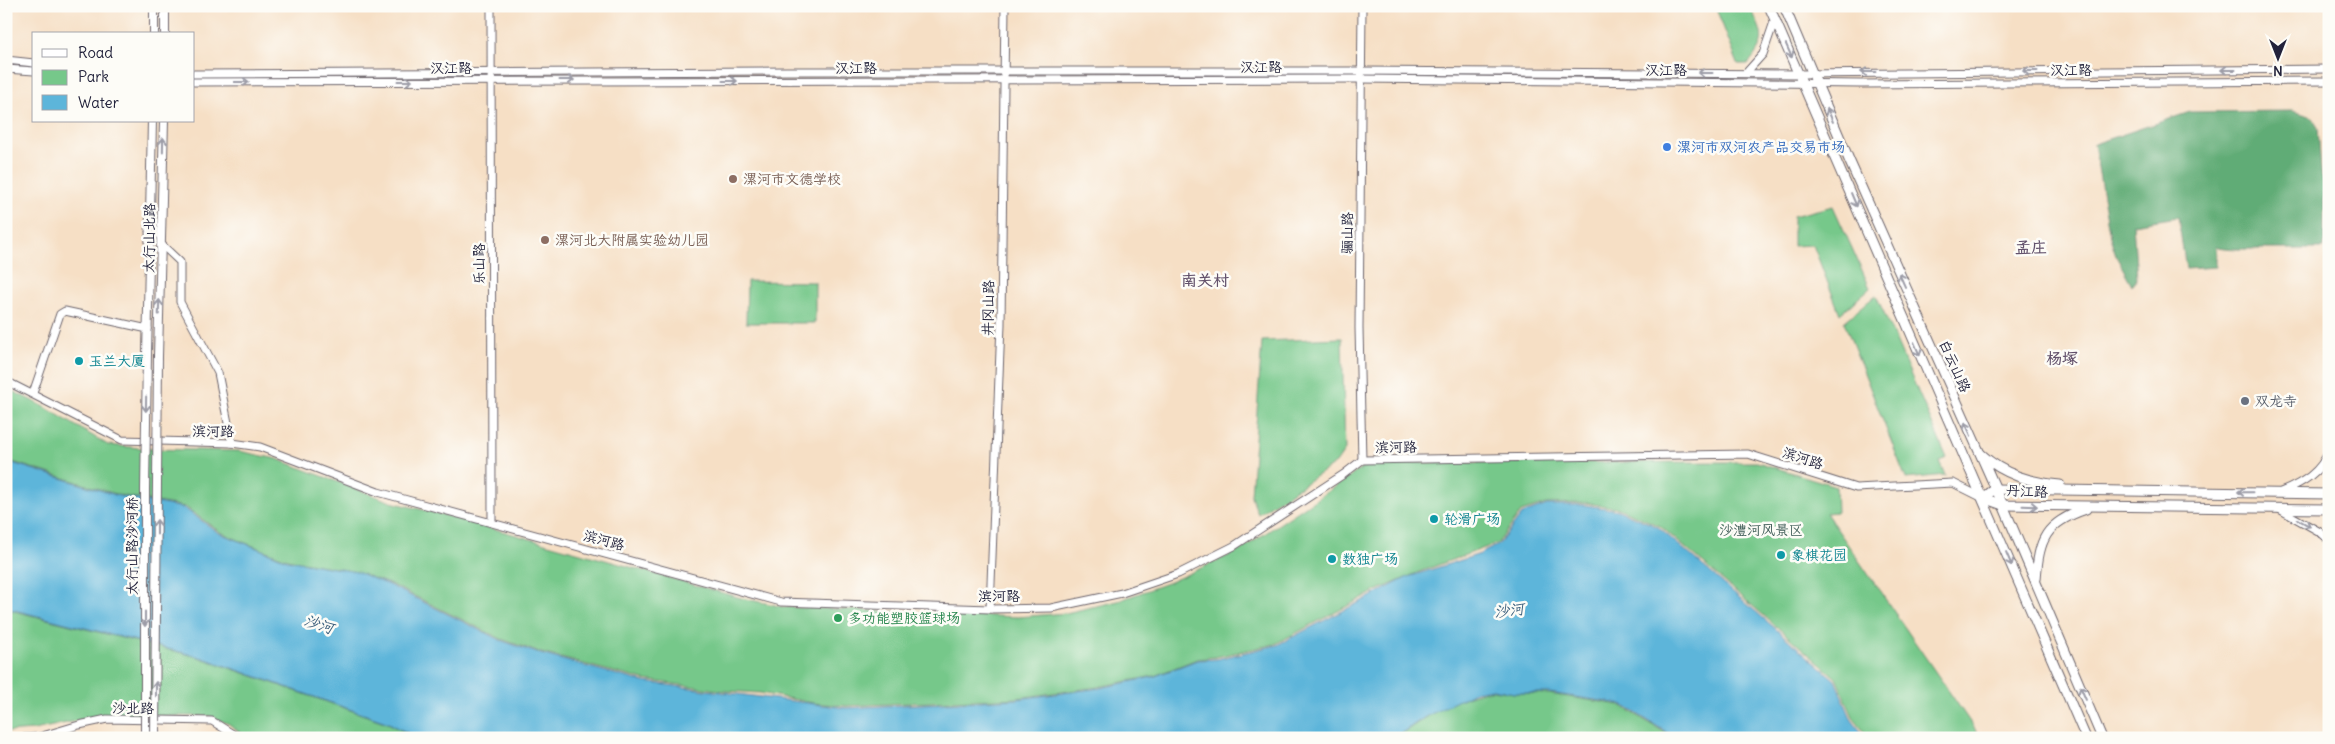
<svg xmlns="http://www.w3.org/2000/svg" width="2335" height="744" viewBox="0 0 2335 744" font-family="Delius,'LXGW WenKai TC',sans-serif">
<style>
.green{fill:#76c88a;stroke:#4c7562}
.forest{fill:#60ac76;stroke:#416758}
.water{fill:#5db5da;stroke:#406c8a}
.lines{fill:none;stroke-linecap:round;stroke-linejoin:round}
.tertiary-casing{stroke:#6c646b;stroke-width:9}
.secondary-casing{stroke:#6c646b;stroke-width:10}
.trunk-casing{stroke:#6c646b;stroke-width:11}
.tertiary{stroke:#fff;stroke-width:7}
.secondary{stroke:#fff;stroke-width:8}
.trunk{stroke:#fff;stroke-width:9}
.secondary-bridge-casing{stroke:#6c646b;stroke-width:10;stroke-linecap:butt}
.secondary-bridge{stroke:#fff;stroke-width:8}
.oneway{stroke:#9c9ca7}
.shop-dot{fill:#3f7fe0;stroke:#fdfcf7;stroke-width:2}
.education-dot{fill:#8d6e63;stroke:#fdfcf7;stroke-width:2}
.culture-dot{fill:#0f9aa8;stroke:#fdfcf7;stroke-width:2}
.worship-dot{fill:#6b7280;stroke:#fdfcf7;stroke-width:2}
.leisure-dot{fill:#2e9e5b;stroke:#fdfcf7;stroke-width:2}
.labels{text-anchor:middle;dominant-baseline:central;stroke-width:5;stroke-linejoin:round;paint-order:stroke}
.street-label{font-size:14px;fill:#22223b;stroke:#fdfcf7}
.shop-label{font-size:14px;fill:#366cbe;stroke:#fdfcf7;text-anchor:start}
.education-label{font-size:14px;fill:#785e54;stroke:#fdfcf7;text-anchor:start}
.culture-label{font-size:14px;fill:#0d838f;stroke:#fdfcf7;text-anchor:start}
.worship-label{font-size:14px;fill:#5b616d;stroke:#fdfcf7;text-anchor:start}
.park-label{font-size:14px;fill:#3f5c57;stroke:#fdfcf7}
.leisure-label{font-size:14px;fill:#27864d;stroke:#fdfcf7;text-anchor:start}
.water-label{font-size:15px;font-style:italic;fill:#3a5d7b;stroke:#fdfcf7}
.quarter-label{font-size:16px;font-weight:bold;fill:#63526c;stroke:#fdfcf7}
</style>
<rect width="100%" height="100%" fill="#fdfcf7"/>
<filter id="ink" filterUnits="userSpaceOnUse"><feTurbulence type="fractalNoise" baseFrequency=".02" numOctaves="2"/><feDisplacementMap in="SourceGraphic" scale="10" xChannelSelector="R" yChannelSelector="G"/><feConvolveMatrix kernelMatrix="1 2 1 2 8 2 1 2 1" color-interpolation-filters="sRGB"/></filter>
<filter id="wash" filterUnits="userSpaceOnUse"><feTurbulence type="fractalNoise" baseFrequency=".0096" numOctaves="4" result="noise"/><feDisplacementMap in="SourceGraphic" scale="20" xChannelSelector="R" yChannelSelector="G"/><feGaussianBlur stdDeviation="1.12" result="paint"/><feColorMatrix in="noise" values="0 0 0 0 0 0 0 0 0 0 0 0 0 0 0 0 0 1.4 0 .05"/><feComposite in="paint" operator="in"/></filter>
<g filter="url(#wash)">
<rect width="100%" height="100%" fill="#f6dfc5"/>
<!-- green -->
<g class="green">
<path d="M 1715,6 L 1750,6 C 1762,34 1769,38 1748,64 L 1738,64 Z"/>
<polygon points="1833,206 1870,288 1840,314 1813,245 1793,246 1793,216"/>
<polygon points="747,281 815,282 815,323 746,323"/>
<polygon points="1876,295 1947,458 1939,461 1945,475 1906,479 1844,322"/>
<polygon points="1342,338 1345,450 1336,463 1258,514 1251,496 1262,341"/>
<polygon points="6,388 43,406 108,445 152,449 239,451 277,459 391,502 448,516 741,598 784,607 1018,617 1066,613 1118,601 1170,582 1239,551 1364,467 1380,463 1757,462 1836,486 1837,512 1826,513 1981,738 1869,738 1854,719 1836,678 1660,526 1618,508 1586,503 1546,504 1521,512 1498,543 1419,572 1374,592 1275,644 1216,657 1197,659 1154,676 1098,687 1017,698 846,706 813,703 760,693 726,691 644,680 538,652 501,639 392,585 357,572 287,559 243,542 220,532 185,507 119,495 6,460"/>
<polygon points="6,609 198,657 390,724 415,738 247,738 229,724 210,716 150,716 76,721 34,730 6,732"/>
<path d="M 1493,690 L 1514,693 L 1549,694 L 1620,705 L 1674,738 L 1395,738 C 1425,718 1457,695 1493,690 Z"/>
</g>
<!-- forest -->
<polygon class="forest" points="2293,111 2313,117 2318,128 2321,172 2324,186 2324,249 2234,249 2216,247 2216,267 2186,269 2178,217 2133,224 2137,279 2132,285 2117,258 2110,237 2094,144 2190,112"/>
<!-- water -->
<polygon class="water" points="6,461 119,496 184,508 219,533 287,560 357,572 391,586 500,640 537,653 644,682 846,708 1018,699 1100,688 1153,677 1197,660 1217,659 1277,645 1408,577 1480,554 1499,544 1522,514 1547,505 1585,505 1618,510 1658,527 1835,680 1852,720 1866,738 1676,738 1621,704 1549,693 1514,693 1493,689 1475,692 1425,717 1394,738 417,738 389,723 200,657 6,608"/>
</g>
<g filter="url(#ink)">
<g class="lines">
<!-- tertiary casing -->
<g class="tertiary-casing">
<g id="tertiary">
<polyline points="491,6 492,522"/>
<polyline points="1362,6 1359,328 1362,460"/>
<polyline points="6,60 34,63"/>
<polyline points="6,69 34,71"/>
<polyline points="1746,73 1763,54 1775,19"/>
<polyline points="194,74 787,71 1361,71 1799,74 2329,69"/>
<polyline points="194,82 1361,79 1861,84 2329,81"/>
<polyline points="161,244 180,262 180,302 218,373 232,443"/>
<polyline points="6,381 122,440 232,443 260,447 378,492 781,602 990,609 1051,608 1122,593 1178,574 1234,546 1344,474 1362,460 1748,454 1856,488 1953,483 1983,498"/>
<polyline points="33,393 60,314 65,311 148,329"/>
<path d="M 2281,492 C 2302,483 2321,473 2329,450"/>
<polyline points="2279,509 2320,532 2329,540"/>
<polyline points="990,609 1001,324 1005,6"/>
<polyline points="6,738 7,738"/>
<polyline points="24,738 39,737 79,725 107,719 212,721 239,738"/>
</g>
</g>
<!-- secondary casing -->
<g class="secondary-casing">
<g id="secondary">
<polyline points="154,34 154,6"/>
<polyline points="165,34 165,6"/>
<polyline points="147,355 152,121"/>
<polyline points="158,356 164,121"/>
</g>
</g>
<!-- trunk casing -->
<g class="trunk-casing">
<g id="trunk">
<polyline points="1769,6 2086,738"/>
<polyline points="1784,6 1850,162 2003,505 2102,738"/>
<path d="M 1981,454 C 2004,475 2030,482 2060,485"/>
<polyline points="1983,498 1995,489 2329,494"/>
<polyline points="1983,498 2003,505 2329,509"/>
<path d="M 2036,579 C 2039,539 2045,523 2086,509"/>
</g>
</g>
<!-- tertiary -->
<use href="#tertiary" class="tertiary"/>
<!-- secondary -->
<use href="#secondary" class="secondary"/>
<!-- trunk -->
<use href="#trunk" class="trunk"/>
<!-- secondary-bridge casing -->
<g class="secondary-bridge-casing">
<g id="secondary-bridge">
<polyline points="145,738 145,489 147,355"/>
<polyline points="155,738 158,356"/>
</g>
</g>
<!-- secondary-bridge -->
<use href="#secondary-bridge" class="secondary-bridge"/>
</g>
<!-- one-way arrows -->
<defs><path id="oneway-shaft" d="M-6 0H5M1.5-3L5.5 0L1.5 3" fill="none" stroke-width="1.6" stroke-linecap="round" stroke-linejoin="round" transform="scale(1.25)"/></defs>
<g class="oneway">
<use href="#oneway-shaft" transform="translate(1789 51) rotate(66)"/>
<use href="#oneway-shaft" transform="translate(2228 70) rotate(180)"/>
<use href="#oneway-shaft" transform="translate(2030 71) rotate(180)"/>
<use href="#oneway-shaft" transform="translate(1868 72) rotate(180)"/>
<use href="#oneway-shaft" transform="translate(1705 73) rotate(-180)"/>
<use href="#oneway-shaft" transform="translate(567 80)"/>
<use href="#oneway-shaft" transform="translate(405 81)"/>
<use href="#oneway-shaft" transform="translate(730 81)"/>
<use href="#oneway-shaft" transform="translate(242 82)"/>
<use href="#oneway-shaft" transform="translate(1830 115) rotate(-113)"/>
<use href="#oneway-shaft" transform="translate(163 145) rotate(-89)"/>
<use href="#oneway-shaft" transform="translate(1854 200) rotate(67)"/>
<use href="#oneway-shaft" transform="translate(1902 280) rotate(-114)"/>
<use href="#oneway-shaft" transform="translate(159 307) rotate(-88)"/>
<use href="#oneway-shaft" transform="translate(1917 349) rotate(67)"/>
<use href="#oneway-shaft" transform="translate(146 404) rotate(91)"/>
<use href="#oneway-shaft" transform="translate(1968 429) rotate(-114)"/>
<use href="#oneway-shaft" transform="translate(2245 492) rotate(-179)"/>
<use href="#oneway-shaft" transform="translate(2030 506) rotate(2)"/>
<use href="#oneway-shaft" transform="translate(2304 523) rotate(31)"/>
<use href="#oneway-shaft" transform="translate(157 527) rotate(-90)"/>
<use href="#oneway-shaft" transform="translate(2009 559) rotate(67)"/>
<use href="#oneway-shaft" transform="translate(145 619) rotate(90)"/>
<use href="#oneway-shaft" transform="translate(156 689) rotate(-90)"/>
<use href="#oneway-shaft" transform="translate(2083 693) rotate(-113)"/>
</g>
</g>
<!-- markers -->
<circle class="shop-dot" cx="1667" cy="147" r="5"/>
<g class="education-dot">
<circle cx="733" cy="179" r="5"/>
<circle cx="545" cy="240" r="5"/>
</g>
<g class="culture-dot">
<circle cx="79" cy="361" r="5"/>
<circle cx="1434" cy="519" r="5"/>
<circle cx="1781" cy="555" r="5"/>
<circle cx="1332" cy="559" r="5"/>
</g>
<circle class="worship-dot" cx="2245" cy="401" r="5"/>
<circle class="leisure-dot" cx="838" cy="618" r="5"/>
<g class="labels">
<!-- street labels -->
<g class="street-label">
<text x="1261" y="67">汉江路</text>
<text x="451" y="68">汉江路</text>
<text x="856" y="68">汉江路</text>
<text x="1666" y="70">汉江路</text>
<text x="2071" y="70">汉江路</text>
<text transform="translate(1347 233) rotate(-89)">骊山路</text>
<text transform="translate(149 238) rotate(-89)">太行山北路</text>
<text transform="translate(479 264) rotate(-90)">乐山路</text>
<text transform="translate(988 308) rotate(-89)">井冈山路</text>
<text transform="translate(1955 366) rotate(66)">白云山路</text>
<text transform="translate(213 431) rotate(1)">滨河路</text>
<text transform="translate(1396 447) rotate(-1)">滨河路</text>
<text transform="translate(1803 458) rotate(18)">滨河路</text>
<text transform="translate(2027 491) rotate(3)">丹江路</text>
<text transform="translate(604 540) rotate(15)">滨河路</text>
<text transform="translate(132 546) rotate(-90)">太行山路沙河桥</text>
<text x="999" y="596">滨河路</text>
<text transform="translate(133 708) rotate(1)">沙北路</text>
</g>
<!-- shop labels -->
<g class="shop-label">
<text x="1677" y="147">漯河市双河农产品交易市场</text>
</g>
<!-- education labels -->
<g class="education-label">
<text x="743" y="179">漯河市文德学校</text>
<text x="555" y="240">漯河北大附属实验幼儿园</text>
</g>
<!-- culture labels -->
<g class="culture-label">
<text x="89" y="361">玉兰大厦</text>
<text x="1444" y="519">轮滑广场</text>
<text x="1791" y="555">象棋花园</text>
<text x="1342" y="559">数独广场</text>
</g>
<!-- worship labels -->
<g class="worship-label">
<text x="2255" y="401">双龙寺</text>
</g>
<!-- park labels -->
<g class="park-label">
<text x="1761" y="530">沙澧河风景区</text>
</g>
<!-- leisure labels -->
<g class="leisure-label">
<text x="848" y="618">多功能塑胶篮球场</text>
</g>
<!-- water labels -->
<g class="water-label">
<text transform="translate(1509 610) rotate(-7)">沙河</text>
<text transform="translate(319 624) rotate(18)">沙河</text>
</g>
<!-- quarter labels -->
<g class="quarter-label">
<text x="2031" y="247">孟庄</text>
<text x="1205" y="280">南关村</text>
<text x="2062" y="358">杨塚</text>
</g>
</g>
<!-- margin -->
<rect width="2335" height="744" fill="none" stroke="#fdfcf7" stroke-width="25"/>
<!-- legend -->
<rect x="32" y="32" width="162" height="90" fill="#fdfcf7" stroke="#a5a5ac"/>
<rect x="42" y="49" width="25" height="8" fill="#ffffff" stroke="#a5a5ac"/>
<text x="78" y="58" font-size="15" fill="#22223b">Road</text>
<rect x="42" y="70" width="25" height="15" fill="#76c88a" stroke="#a5a5ac"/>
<text x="78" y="82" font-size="15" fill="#22223b">Park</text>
<rect x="42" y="95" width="25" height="15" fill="#5db5da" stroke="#a5a5ac"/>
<text x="78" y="108" font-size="15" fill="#22223b">Water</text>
<!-- north arrow -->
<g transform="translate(2278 58) rotate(180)" stroke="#fdfcf7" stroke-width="4" paint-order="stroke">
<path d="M0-4L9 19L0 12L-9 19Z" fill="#22223b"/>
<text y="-8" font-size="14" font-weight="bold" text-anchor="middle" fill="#22223b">N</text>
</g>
</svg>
